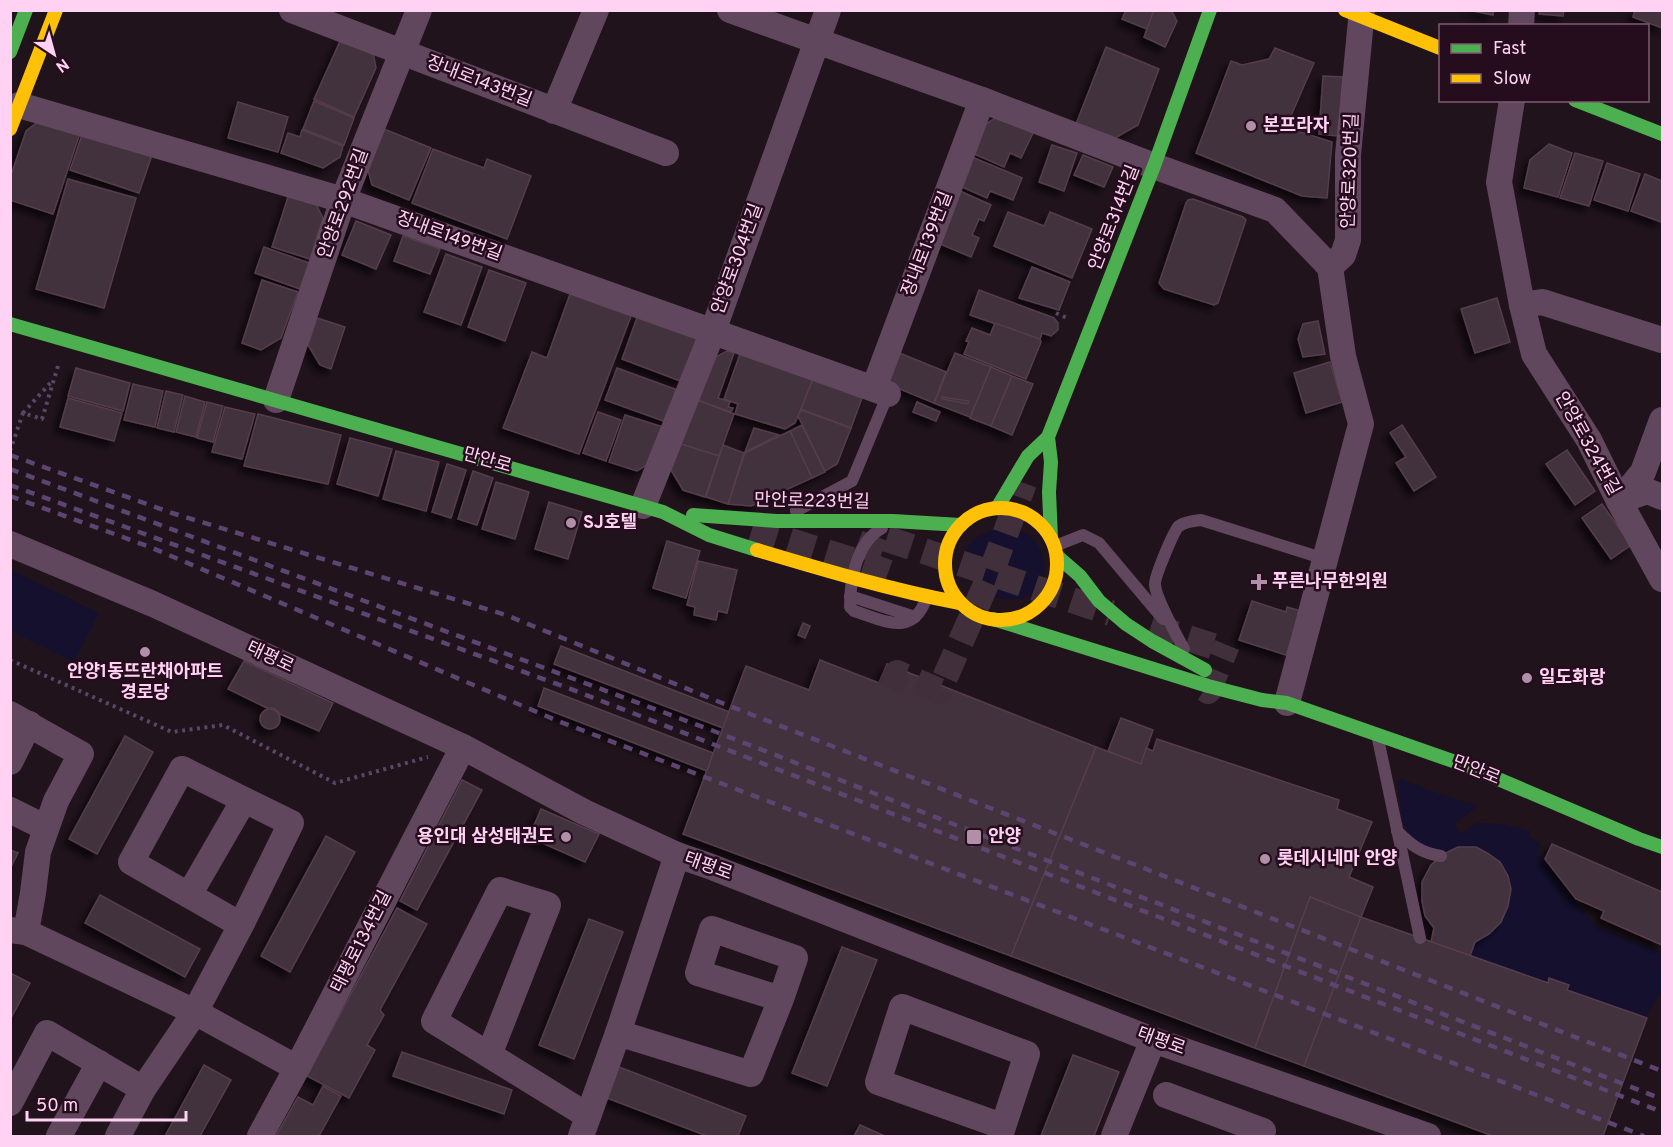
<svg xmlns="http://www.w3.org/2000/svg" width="1673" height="1147" viewBox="0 0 1673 1147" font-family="Overpass,'Noto Sans KR',sans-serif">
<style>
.green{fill:#15102e}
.building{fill:#43303d;stroke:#553d4c;stroke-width:1.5;filter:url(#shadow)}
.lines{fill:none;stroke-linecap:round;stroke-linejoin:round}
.street-tunnel{stroke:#41303c;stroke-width:26;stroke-dasharray:26 13;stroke-linecap:butt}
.path{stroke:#594767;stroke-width:4;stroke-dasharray:3 4.5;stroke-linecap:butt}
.lane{stroke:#61475d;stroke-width:12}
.street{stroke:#61475d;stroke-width:26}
.fast{stroke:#4caf50;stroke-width:14}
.slow{stroke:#ffc107;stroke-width:14}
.rail{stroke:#5d4471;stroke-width:4.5;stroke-dasharray:9 8;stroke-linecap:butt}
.poi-dot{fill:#b18fa8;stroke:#260d1e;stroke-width:2}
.labels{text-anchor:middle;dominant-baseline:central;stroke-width:5;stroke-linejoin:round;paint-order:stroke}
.street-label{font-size:18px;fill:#ffd2f3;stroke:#260d1e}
.poi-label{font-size:18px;font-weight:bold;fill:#ffd2f3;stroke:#260d1e;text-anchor:start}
</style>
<defs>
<filter id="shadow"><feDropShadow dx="-5.5" dy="5.5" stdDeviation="3" flood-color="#0009"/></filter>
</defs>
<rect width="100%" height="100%" fill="#20131c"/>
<!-- green -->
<g class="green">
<path d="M 1004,528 C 1008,529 1014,529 1018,530 C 1038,536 1049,559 1043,579 C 1037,599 1010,604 992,596 C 971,587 953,552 978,537 C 985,532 995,530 1004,528 Z"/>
<polygon points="10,569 99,613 74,662 11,631"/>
<path d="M 1400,779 L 1440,794 L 1478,806 L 1454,824 L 1461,834 L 1477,823 L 1503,824 L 1530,831 L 1529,837 L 1541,844 L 1538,852 L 1594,925 L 1660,952 L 1662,991 L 1650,1009 L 1603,1136 L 1493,1136 L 1255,1048 L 1361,917 L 1470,956 C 1471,952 1473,946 1475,943 C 1477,940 1483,938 1487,936 C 1497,929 1504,918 1508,907 C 1516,883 1503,855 1478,848 C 1468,846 1456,853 1446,852 C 1433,851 1414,841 1407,831 C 1401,822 1399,793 1397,781 Z"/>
</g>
<!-- building -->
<g class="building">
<polygon points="1126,10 1154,10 1147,29 1122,19"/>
<polygon points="1154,10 1171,10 1177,21 1165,47 1144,37"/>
<polygon points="1468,10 1494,10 1493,15"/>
<polygon points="1540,10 1564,10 1563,16 1539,14"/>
<polygon points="1635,10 1662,10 1662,28 1633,17"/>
<polygon points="341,39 373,52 376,68 354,117 314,99"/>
<polygon points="1106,47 1159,69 1138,125 1115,138 1076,124"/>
<polygon points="1275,48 1314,63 1290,118 1297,121 1294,130 1332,142 1327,198 1302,196 1196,153 1231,61 1242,65 1269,59"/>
<polygon points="1323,76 1343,77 1338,136 1319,134"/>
<polygon points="314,101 354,118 344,145 303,129"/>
<polygon points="238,102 288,117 278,152 228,138"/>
<polygon points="997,117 1033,133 1021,158 1010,153 1004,167 972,153 984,125"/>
<polygon points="43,118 81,130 53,214 10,200 10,178 26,131"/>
<polygon points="379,127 431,148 409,200 372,185 365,159"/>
<polygon points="302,130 343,146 340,157 323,168 281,153 288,133 300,137"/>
<polygon points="83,132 152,155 139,193 70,170"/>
<polygon points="1549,144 1572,153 1558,197 1524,188 1530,160"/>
<polygon points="1052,145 1077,153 1064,191 1039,182"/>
<polygon points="433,149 484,168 487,159 531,176 507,239 412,203"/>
<polygon points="1575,153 1603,161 1589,206 1560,198"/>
<polygon points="1083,155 1113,167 1104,187 1074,175"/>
<polygon points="972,157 1022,178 1013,200 990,191 987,198 960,186"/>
<polygon points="1607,163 1640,174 1628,211 1594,200"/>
<polygon points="1645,174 1662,181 1662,217 1661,222 1631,211"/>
<polygon points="68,179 136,198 104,308 36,289"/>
<polygon points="960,191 991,205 984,221 979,219 972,235 979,238 971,257 938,243"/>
<polygon points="289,194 315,202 323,218 310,259 272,247"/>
<polygon points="1193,199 1243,217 1246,220 1218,303 1214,305 1164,289 1159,283 1186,203 1188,200"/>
<polygon points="1008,212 1044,226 1050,212 1092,229 1072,278 994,246"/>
<polygon points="356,221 391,235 376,269 342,255"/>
<polygon points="403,236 440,249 430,274 394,261"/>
<polygon points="264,247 309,263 300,289 255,273"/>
<polygon points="446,254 482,267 461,325 424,312"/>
<polygon points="1032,267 1070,282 1059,310 1019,298"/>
<polygon points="489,270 526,283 505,341 468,327"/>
<polygon points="262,280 298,292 281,338 261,350 242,343"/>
<polygon points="979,290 1054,318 1058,323 1058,330 1051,336 1042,333 1040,339 970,315"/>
<polygon points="570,294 631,316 579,454 503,428 532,352 547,358"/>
<polygon points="1497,298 1510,342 1475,353 1461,309"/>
<polygon points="638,315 699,338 683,382 622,359"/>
<polygon points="317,318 345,327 331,369 320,365 308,345"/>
<polygon points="1318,321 1325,354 1303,357 1298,339 1303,324"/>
<polygon points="995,323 1040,339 1041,342 1026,379 964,354 969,342 966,341 972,328 990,335"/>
<polygon points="727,351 734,353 718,398 730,402 728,407 733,408 731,412 697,400 712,359"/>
<polygon points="897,352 946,372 934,403 890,385 887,379"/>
<polygon points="955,353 991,367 970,417 934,403"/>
<polygon points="740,354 813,379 795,423 785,429 735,414 738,404 724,399"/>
<polygon points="1330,362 1342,402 1306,413 1294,373"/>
<polygon points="991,367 1012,376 991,426 970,418"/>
<polygon points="76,368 130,383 123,411 68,396"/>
<polygon points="617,368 680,391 669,423 605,400"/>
<polygon points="1012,376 1033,384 1012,435 991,426"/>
<polygon points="813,379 862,398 851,428 801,409"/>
<polygon points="133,384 163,391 155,427 124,420"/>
<polygon points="166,391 183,395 174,432 157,428"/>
<polygon points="185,396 205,402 196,437 176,432"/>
<polygon points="942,397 969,401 968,404 942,399"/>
<polygon points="68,398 122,413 114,441 60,427"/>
<polygon points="697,400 734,414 719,456 681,444"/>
<polygon points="207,402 223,406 213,442 197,438"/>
<polygon points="917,402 940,412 936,421 913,412"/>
<polygon points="225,407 255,414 242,459 212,452"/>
<polygon points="801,410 851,428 837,464 825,471 798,416"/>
<polygon points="598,412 621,420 606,461 583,453"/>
<polygon points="258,414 341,435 328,484 244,466"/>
<polygon points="625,415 666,428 655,460 637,471 609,462"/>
<polygon points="802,425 825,472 812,478 790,431"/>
<polygon points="1402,425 1436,477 1414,491 1396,463 1406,457 1390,433"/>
<polygon points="754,428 779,435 745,452"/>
<polygon points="790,431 812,478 751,506 728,504 745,453"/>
<polygon points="350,438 392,449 378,496 337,484"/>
<polygon points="681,444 719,456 705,497 683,490 671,470"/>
<polygon points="723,445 744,453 728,504 706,497"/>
<polygon points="1567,450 1595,491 1575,505 1546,464"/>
<polygon points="396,451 439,462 426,511 383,499"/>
<polygon points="447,464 466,470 451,518 432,512"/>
<polygon points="473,471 493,478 477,525 458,519"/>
<polygon points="496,482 529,492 515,539 482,529"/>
<polygon points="549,502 582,512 568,559 535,549"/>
<polygon points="1602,504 1631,545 1611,559 1582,518"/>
<polygon points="667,541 700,551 686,598 653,588"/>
<polygon points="698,561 737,570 727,613 718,611 716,620 694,615 695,607 687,605"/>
<polygon points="1252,601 1286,612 1287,607 1301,611 1286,655 1239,640"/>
<polygon points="803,623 810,626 805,638 798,635"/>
<polygon points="561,646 729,712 723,728 554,664"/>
<polygon points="820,660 879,683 887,664 1096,747 1011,956 683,834 746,666 809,690"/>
<polygon points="244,661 333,703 319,731 280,714 274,708 267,708 228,689"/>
<polygon points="544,688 713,753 707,771 538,706"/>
<circle cx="270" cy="719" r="10"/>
<polygon points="1121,718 1153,730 1141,764 1108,751"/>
<polygon points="125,736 153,752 97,854 69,839"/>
<polygon points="1157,739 1339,800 1337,809 1372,822 1349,877 1373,887 1361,917 1310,897 1255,1048 1011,956 1096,747 1141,764 1146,748 1153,751"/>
<polygon points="462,780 482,790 417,910 400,901"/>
<polygon points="541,809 599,834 585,862 529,837"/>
<polygon points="326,836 355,852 290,972 261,956"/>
<polygon points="1552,844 1662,892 1662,945 1601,918 1604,911 1576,899 1545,859"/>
<polygon points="1458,847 1476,847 1487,853 1500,862 1508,876 1511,889 1508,906 1501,922 1489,934 1475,942 1470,956 1431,942 1434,928 1425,916 1422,901 1422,882 1431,865 1444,854"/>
<polygon points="10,850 18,853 10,869"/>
<polygon points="100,895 200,949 185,977 85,923"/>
<polygon points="1310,897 1361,917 1304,1066 1255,1048"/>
<polygon points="397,908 427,924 380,1010 384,1015 367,1045 375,1050 349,1098 307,1076"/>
<polygon points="1361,917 1548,983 1549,978 1569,985 1567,990 1647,1018 1603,1136 1493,1136 1304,1066"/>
<polygon points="589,919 623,932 574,1059 539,1045"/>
<polygon points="842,947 877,960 827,1086 792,1073"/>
<polygon points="10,973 30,983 10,1020"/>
<polygon points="402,1052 512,1090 504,1114 393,1076"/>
<polygon points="1073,1055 1119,1072 1094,1136 1041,1136"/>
<polygon points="204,1065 231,1080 200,1136 165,1136"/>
<polygon points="619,1067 746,1116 738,1136 707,1136 607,1098"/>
<polygon points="323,1086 341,1096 319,1136 276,1136 298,1097 313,1105"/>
<polygon points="860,1125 885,1136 854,1136"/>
</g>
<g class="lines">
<!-- street-tunnel -->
<g class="street-tunnel">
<polyline points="752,529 864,564 900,577"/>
<polyline points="865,560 875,535 1111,613"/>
<polyline points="1151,626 1225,650"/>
<polyline points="890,689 897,673 939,691 991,573 1024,483"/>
<polyline points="1205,689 1208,691 1227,645"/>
</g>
<!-- path -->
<g class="path">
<polyline points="1056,313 1067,318"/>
<polyline points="23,413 53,380"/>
<polyline points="10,451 23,413 42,419 58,366"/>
<polyline points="10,660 172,732 223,725 335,783 428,757"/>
</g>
<!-- lane -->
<g class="lane">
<polyline points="796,511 852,481 888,394"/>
<path d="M 882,528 C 856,543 850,580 850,607 L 854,611 C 883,620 912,638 926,599"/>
<polyline points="1055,546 1083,535 1099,543 1163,619"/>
<polyline points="850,596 915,617"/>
<path d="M 1184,649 C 1177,636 1156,599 1155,585 C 1154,578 1174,530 1179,526 C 1186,521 1194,521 1201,520 L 1325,559"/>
<polyline points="1378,739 1420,938"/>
<path d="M 1397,831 C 1411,845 1421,853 1441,856"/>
</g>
<!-- street -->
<g class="street">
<polyline points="292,10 666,153"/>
<polyline points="730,10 982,100 1154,166 1275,210 1330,267"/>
<polyline points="1521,26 1522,10"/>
<polyline points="1512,100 1499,182 1522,305 1534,354 1589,440 1619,501 1662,579"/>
<polyline points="19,105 343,200 888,394"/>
<polyline points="554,111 596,10"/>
<polyline points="1522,305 1542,302 1662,340"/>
<polyline points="874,388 982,100"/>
<polyline points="276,400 343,200 419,10"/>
<polyline points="1619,501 1643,472 1662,420"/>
<polyline points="1619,501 1647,491 1662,497"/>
<polyline points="643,506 713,331 828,10"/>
<polyline points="10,544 153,604 463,747 584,812 677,855 709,866 1153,1040 1428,1136"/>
<polyline points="1287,703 1361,424 1343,356 1330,267 1343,255 1348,240 1348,155 1362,10"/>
<polyline points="10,714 81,754 56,801 38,852 33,893 26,932"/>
<polyline points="10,762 29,724"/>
<polyline points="10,810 46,828"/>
<polyline points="189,895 244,800"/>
<polyline points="10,930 26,932 195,1012 297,1068"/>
<polyline points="618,1033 751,1074 781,999 795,958 712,929 698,973 781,999"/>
<polyline points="489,1055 548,905 500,890 434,1021 588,1116"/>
<polyline points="1166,1095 1263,1131 1261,1136"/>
<polyline points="10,1103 47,1033 143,1089"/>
<polyline points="59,1136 99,1063"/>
<polyline points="118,1136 143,1089 195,1012 241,925 291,823 182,769 131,862 241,925"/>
<polyline points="260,1136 297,1068 463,747"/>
<polyline points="581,1136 618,1033 677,855"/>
<polyline points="1000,1136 1027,1054 902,1007 878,1082 1002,1126"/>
<polyline points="1114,1136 1153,1040"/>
</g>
<!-- fast -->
<g class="fast">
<polyline points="10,52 26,10"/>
<polyline points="1575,100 1662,134"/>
<polyline points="10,324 663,512 709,535 757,550"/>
<polyline points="1048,437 1051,462 1049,492 1051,538"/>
<polyline points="997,508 1028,456 1048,437 1154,166 1210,10"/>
<polyline points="693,515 777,521 893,521 961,525"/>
<polyline points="1057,556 1080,576 1099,601 1126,624 1152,641 1205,670"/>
<polyline points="993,619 1208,686 1262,700 1287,703 1470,767 1639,839 1662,847"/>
</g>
<!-- slow -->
<g class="slow">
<polyline points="1345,10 1440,48"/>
<polyline points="10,129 56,10"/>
<circle cx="1001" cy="564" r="56"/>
<path d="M 757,550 C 824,570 891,590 960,603"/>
</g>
<!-- rail -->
<g class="rail">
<polyline points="10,455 172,513 506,615 722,703 1662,1071"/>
<polyline points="10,469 711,730 1662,1099"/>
<polyline points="10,485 568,688 1662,1112"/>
<polyline points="10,496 150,547 558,721 1644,1136"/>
</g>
</g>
<!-- markers -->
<g class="poi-dot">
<circle cx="1251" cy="126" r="6"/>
<circle cx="571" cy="523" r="6"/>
<path d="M1256 573h6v6h6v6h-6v6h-6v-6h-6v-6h6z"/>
<circle cx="145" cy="652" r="6"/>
<circle cx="1527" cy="678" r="6"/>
<circle cx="566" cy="837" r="6"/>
<rect x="966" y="829" width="16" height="16" rx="3"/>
<circle cx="1265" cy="859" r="6"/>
</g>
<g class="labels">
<!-- street labels -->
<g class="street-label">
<text transform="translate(479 82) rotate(21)">장내로143번길</text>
<text transform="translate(1351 171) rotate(-88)">안양로320번길</text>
<text transform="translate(344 204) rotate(-70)">안양로292번길</text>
<text transform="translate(1115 218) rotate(-69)">안양로314번길</text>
<text transform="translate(449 237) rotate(20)">장내로149번길</text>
<text transform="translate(928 244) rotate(-69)">장내로139번길</text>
<text transform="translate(738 259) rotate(-70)">안양로304번길</text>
<text transform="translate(1587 444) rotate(61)">안양로324번길</text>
<text transform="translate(487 461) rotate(16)">만안로</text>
<text transform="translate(812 502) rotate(1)">만안로223번길</text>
<text transform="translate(270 658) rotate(25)">태평로</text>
<text transform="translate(1476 771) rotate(22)">만안로</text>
<text transform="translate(708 867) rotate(20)">태평로</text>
<text transform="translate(362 942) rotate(-63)">태평로134번길</text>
<text transform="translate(1161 1042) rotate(20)">태평로</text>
</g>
<!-- poi labels -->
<g class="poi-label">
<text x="1263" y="126">본프라자</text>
<text x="583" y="523">SJ호텔</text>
<text x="1272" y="582">푸른나무한의원</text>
<text x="145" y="672" text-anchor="middle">안양1동뜨란채아파트<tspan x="145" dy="21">경로당</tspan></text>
<text x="1539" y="678">일도화랑</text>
<text x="554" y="837" text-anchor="end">용인대 삼성태권도</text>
<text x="988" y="837">안양</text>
<text x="1277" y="859">롯데시네마 안양</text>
</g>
</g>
<!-- border -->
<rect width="1673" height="1147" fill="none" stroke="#ffd2f3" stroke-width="24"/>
<!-- legend -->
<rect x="1439" y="24" width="210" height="78" fill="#260d1e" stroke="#7d5c73" stroke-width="1.5"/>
<rect x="1451" y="44" width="30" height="9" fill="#4caf50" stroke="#7d5c73" stroke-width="1.5"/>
<text x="1493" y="54" font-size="18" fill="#ffd2f3">Fast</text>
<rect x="1451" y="74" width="30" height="9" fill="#ffc107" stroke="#7d5c73" stroke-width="1.5"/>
<text x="1493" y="84" font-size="18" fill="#ffd2f3">Slow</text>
<!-- north arrow -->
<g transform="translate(54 54) rotate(144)" stroke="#260d1e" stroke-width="4.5" paint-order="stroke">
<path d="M0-4.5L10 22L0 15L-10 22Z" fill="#ffd2f3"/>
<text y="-9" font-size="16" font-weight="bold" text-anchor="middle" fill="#ffd2f3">N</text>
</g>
<!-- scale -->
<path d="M27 1111v9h159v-9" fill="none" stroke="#ffd2f3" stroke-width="3"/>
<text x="36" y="1111" font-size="18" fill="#ffd2f3" stroke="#260d1e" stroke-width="4.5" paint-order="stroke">50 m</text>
</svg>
